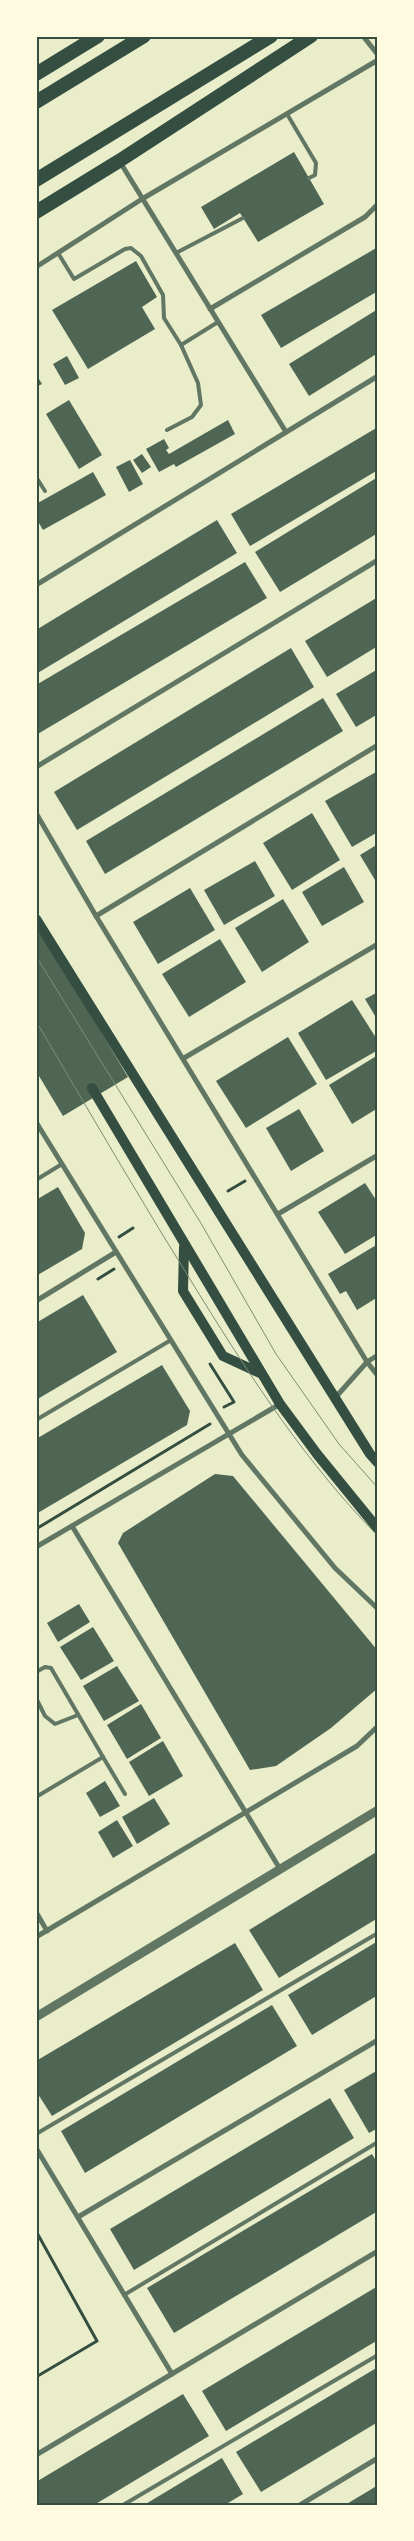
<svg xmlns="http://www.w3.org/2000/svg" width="414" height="2541" viewBox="0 0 414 2541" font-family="'Nunito Sans',sans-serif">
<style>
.building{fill:#4f6655}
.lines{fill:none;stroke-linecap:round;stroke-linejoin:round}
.path{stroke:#344e41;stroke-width:3}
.service{stroke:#617663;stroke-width:4}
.minor{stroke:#617663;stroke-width:5}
.tertiary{stroke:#617663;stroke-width:9}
.secondary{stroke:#344e41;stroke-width:10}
.motorway{stroke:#344e41;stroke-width:14}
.tram{stroke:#7c8e77;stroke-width:1}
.neatline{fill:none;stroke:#344e41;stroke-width:2}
</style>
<rect width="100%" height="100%" fill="#e9edc9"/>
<!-- building -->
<g class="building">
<polygon points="294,152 324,204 258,242 240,213 214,229 201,207"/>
<polygon points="378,247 378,291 281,348 261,315"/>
<polygon points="136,261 157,297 142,307 155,329 88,369 52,310"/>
<polygon points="378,309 378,353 309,396 289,364"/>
<polygon points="67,356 79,378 65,385 53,364"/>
<polygon points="36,374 42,384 36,387"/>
<polygon points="69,400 102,455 79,469 46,414"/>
<polygon points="228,420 235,434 176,467 174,464 159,472 146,449 164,439 169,448 166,450 169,454"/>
<polygon points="378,427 378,470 250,546 231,514"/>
<polygon points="142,454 151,467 142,473 133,460"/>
<polygon points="130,460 143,484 129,492 116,467"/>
<polygon points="93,472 106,495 43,530 36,518 36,504"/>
<polygon points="378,477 378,533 280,592 255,552"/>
<polygon points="217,520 237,553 36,674 36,630"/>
<polygon points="245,562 267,598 36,735 36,685"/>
<polygon points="378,597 378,646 327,677 305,641"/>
<polygon points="291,648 314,687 77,830 54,792"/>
<polygon points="378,669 378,714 356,727 336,694"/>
<polygon points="323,698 343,731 105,874 86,841"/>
<polygon points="376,772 378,832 352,847 325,801"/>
<polygon points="312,813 340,860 292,890 263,843"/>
<polygon points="378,844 378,885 360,855"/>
<polygon points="255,861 275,896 224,925 204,890"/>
<polygon points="344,867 364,902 322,926 302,892"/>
<polygon points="190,888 215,930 158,964 133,922"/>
<polygon points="283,899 309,942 262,972 235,928"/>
<polygon points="36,924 128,1077 63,1116 36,1071"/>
<polygon points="220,939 246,982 189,1017 162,974"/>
<polygon points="378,992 378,1021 365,999"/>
<polygon points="352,1000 378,1041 378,1050 326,1080 298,1033"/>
<polygon points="288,1037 317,1084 246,1128 216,1081"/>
<polygon points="378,1055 378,1108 352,1124 329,1085"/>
<polygon points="299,1109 324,1151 291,1171 266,1128"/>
<polygon points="365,1183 378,1203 378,1234 345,1254 318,1212"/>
<polygon points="58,1187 85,1233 82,1249 36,1276 36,1200"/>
<polygon points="378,1244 378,1297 357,1310 346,1291 340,1294 328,1274"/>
<polygon points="83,1295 117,1352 36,1400 36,1323"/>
<polygon points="162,1365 190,1411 187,1425 36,1514 36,1439"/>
<polygon points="215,1474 233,1476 378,1651 378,1688 331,1728 276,1766 250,1770 118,1543 123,1533"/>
<polygon points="79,1604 90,1622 58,1642 47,1623"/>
<polygon points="93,1627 114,1661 81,1680 60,1647"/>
<polygon points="117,1666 139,1701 104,1721 83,1686"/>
<polygon points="141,1704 161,1738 127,1759 107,1725"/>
<polygon points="163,1741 183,1776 149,1796 129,1762"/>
<polygon points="105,1781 120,1806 100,1817 86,1793"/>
<polygon points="154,1798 170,1824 137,1844 122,1817"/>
<polygon points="117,1820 133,1846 113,1858 98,1832"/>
<polygon points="378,1851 378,1918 279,1978 249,1930"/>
<polygon points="378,1941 378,1995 312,2035 288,1995"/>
<polygon points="235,1943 263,1990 52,2116 36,2091 36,2061"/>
<polygon points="272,2005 297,2046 85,2173 61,2131"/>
<polygon points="378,2070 378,2128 369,2133 344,2090"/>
<polygon points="330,2098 354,2138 134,2270 110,2229"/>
<polygon points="372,2154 378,2164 378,2211 174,2333 147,2288"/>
<polygon points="378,2286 378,2340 226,2431 202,2391"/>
<polygon points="378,2367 378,2422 261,2492 236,2452"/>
<polygon points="183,2394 209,2436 94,2505 36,2505 36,2482"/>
<polygon points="222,2458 243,2494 228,2503 144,2505"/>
<polygon points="378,2485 378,2505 345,2505 370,2490"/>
</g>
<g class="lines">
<!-- path -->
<g class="path">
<polyline points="228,1191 245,1181"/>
<polyline points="119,1237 133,1228"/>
<polyline points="98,1279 114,1269"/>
<polyline points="210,1364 234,1402 224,1407"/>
<polyline points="36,1529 210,1424"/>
<polyline points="36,2231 97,2341 36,2377"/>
</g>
<!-- service -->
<g class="service">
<polyline points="287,114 316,163 315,175 309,178"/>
<polyline points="58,253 74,279 125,249 131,248 141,256 163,295 164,318 181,345 198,383 201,405 192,417 167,430"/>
<polyline points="176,253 243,218"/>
<polyline points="181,345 218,322"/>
<polyline points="36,477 45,491"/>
<polyline points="36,1180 62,1164"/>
<polyline points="36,1420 171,1340"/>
<polyline points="36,1672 45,1667 51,1668 103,1757 36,1797"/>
<polyline points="36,1698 45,1716 55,1724 78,1715"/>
<polyline points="103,1757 125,1794"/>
<polyline points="36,2134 378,1933"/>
<polyline points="124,2295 378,2142"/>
<polyline points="123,2505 378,2355"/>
</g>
<!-- minor -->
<g class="minor">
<polyline points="363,36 378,55"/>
<polyline points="120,162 286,432"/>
<polyline points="36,267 142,199 378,60"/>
<polyline points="210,309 365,217 378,204"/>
<polyline points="36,585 378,376"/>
<polyline points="36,767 378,560"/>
<polyline points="36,813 96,916 367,1362 378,1376"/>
<polyline points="96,916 378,745"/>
<polyline points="184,1058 378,944"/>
<polyline points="36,1122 242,1455 335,1568 378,1609"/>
<polyline points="278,1214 378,1155"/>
<polyline points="36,1301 116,1252"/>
<polyline points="335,1398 367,1362 378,1355"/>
<polyline points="72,1526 280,1869"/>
<polyline points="36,1547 280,1404"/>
<polyline points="36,1912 47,1931"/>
<polyline points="36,1937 357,1746 378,1726"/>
<polyline points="36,2148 172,2374"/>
<polyline points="78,2217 378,2040"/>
<polyline points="36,2455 378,2251"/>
<polyline points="300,2505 378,2458"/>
</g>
<!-- tertiary -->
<polyline class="tertiary" points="36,2017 378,1810"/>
<!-- secondary -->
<g class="secondary">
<polyline points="36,919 370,1454 378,1463"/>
<polyline points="92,1088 280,1404 317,1454 378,1529"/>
<polyline points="184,1247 183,1291 223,1356 260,1373"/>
</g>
<!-- motorway -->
<g class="motorway">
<polyline points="36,74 98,36"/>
<polyline points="36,102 144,36"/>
<polyline points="36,180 271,36"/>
<polyline points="36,212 119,161 311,36"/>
</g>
<!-- tram -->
<g class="tram">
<polyline points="36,956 202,1225 276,1354 339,1444 378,1488"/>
<path d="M 36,1021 C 90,1113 144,1206 201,1297 C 253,1381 308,1465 378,1536"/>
</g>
</g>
<!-- border -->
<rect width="414" height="2541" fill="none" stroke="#fefae0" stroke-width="75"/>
<rect x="38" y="38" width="338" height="2466" class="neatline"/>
</svg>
